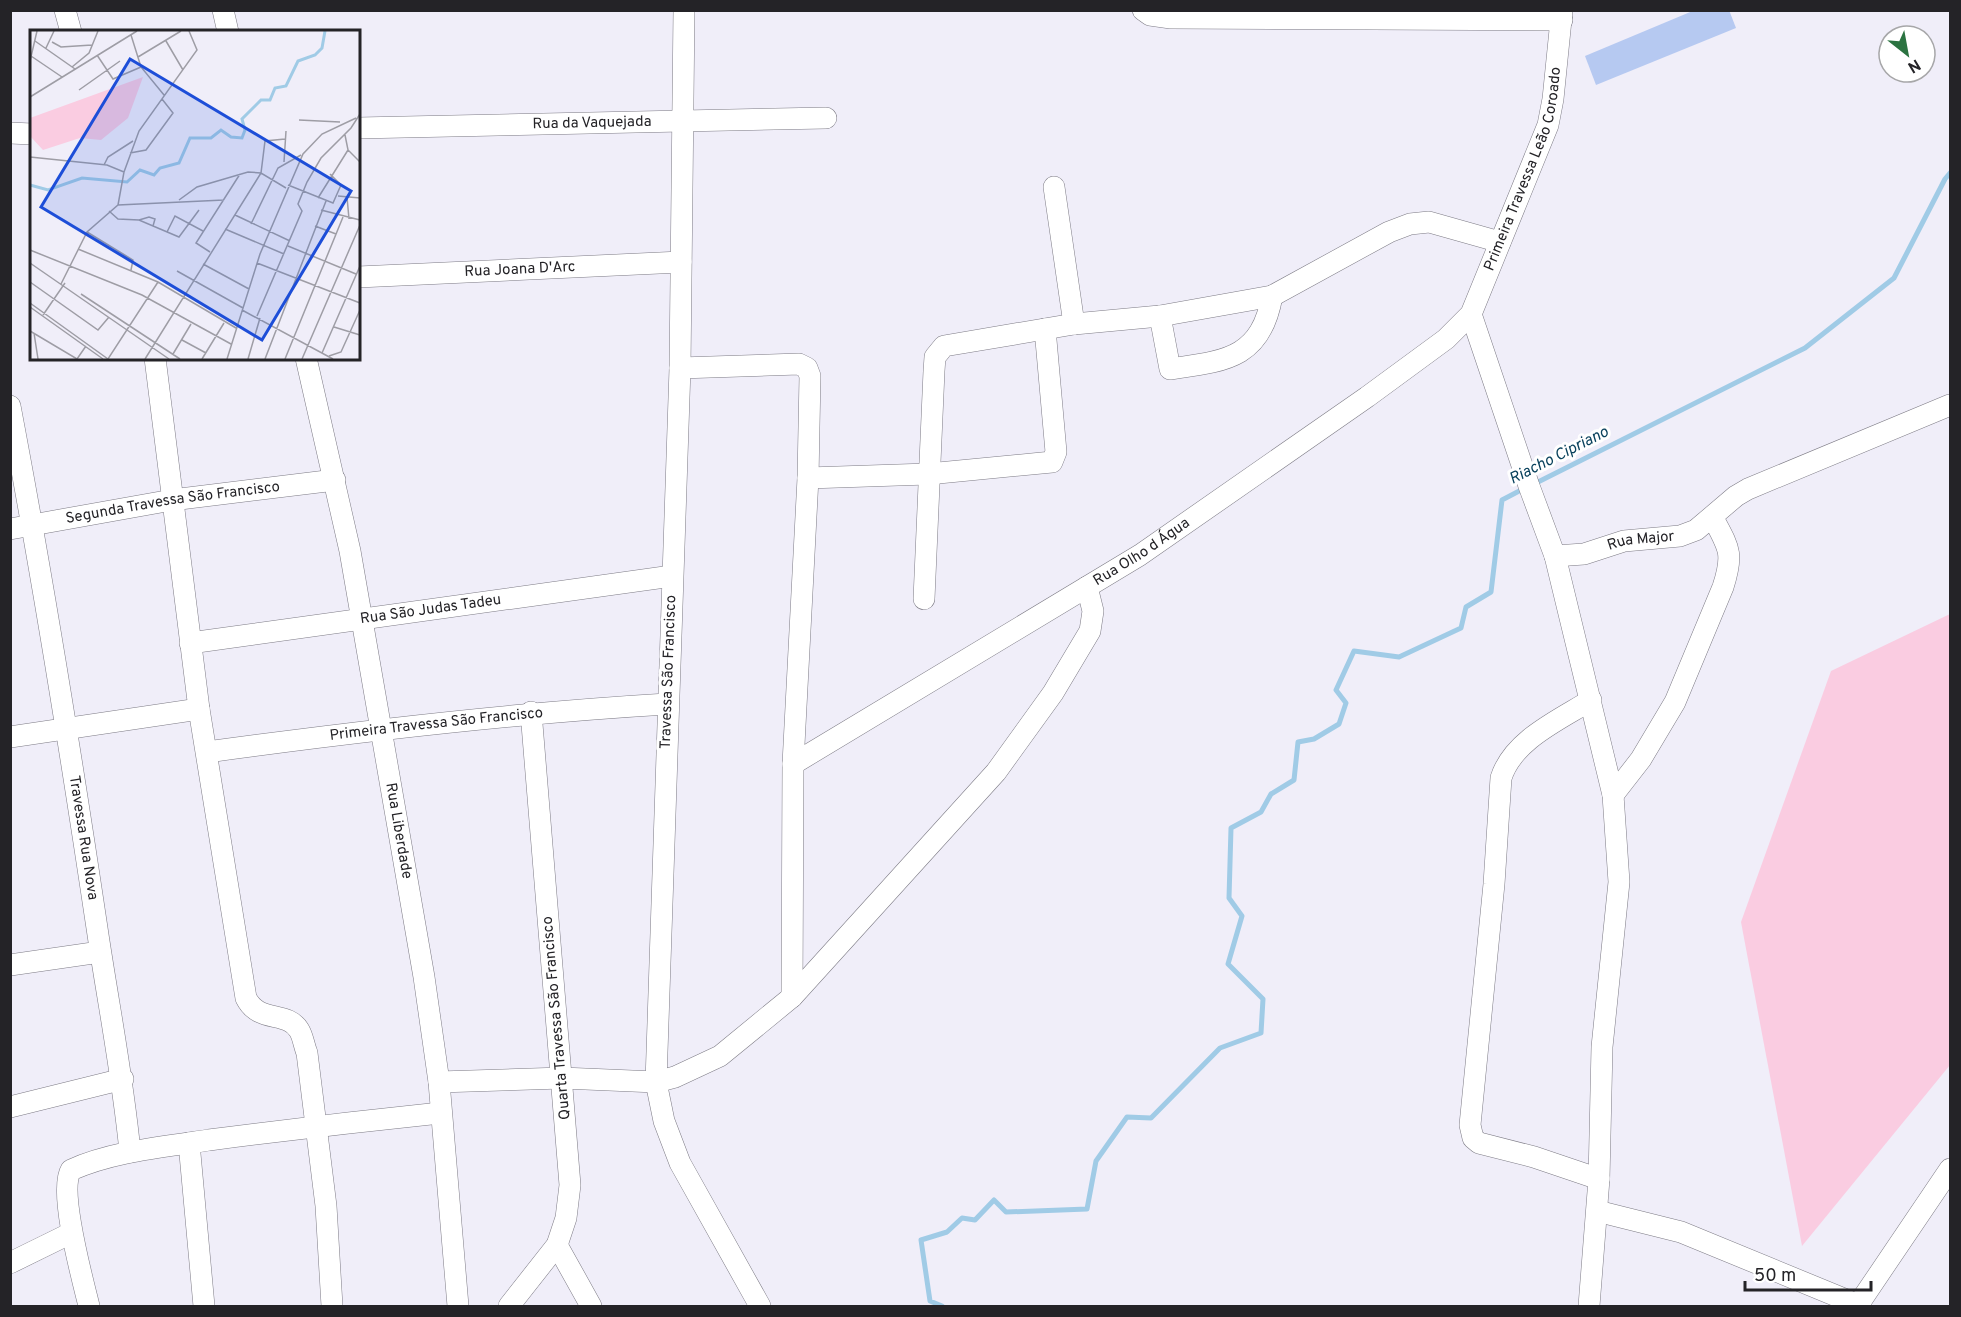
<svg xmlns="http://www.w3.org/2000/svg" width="1961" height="1317" viewBox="0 0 1961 1317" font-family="Overpass,sans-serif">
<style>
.green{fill:#facce1}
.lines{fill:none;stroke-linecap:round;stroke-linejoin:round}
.stream{stroke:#a0cbe6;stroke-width:5}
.building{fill:#b6c9f1}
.minor-casing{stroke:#7d7b85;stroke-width:22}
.minor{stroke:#fff;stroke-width:21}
.labels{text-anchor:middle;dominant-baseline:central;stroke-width:6;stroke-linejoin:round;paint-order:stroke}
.street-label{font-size:15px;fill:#242327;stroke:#fff}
.water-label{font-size:16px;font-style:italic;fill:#0a425d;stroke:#fff}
.inset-river{fill:none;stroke:#a0cbe6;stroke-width:3}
.inset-road{fill:none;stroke:#9e9da5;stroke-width:1.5}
.view{fill:#1d4ed8;fill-opacity:0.15;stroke:#1d4ed8;stroke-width:3}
.inset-edge{fill:none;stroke:#242327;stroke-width:3}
</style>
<rect width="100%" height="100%" fill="#f0eef9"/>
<!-- green -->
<polygon class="green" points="1950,614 1950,1065 1802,1246 1741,922 1831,671"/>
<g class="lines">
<!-- stream -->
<g class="stream">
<polyline points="1534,484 1805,348 1894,278 1945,179 1950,173"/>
<polyline points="942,1306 930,1301 921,1240 947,1232 962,1218 975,1220 994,1200 1006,1212 1087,1209 1096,1161 1127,1117 1151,1118 1220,1048 1261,1033 1263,999 1228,964 1242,916 1229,898 1231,828 1261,812 1271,794 1294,780 1298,742 1314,739 1339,724 1346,703 1336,690 1354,651 1399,657 1461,628 1466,607 1491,592 1502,500 1525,488"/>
</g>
</g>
<!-- building -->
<polygon class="building" points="1695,10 1729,10 1736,28 1596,85 1585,56"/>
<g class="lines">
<!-- minor casing -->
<g class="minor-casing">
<g id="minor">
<polyline points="65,10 71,32"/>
<polyline points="223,10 228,32"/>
<polyline points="684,10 680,368 656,1082 664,1121 680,1163 760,1306"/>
<polyline points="1143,10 1150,15 1171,18 1562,20"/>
<path id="s1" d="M 358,128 L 826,118"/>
<polyline points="10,133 32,134"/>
<polyline points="1054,187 1074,324"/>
<path id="s2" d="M 358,277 L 681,262"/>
<path id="s3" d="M 1471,314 L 1529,486 L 1555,556 L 1584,554 L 1624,541 L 1680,536 L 1696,530 L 1736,496 L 1748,489 L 1950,405"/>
<path d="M 1160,316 L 1170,369 C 1225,361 1261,359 1272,296"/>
<path d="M 155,358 L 199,709 L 246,998 C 259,1024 287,1010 299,1030 C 303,1036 304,1046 307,1053 L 326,1206 L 332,1306"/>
<path id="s4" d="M 306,358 L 350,551 L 424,977 L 439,1082 L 458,1306"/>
<polyline points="680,368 799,364 807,368 810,376 808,478 793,764 792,997"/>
<path id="s5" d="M 10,406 C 43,580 71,754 97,928 C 108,1003 123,1077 130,1152"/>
<polyline points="808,478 928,474 1052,462 1056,452 1045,329"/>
<path id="s6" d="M 10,529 L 172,500 L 335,480"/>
<polyline points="1555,556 1613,795 1619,882 1602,1047 1599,1179 1589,1306"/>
<polyline points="924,599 934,371 935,357 944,346 1074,324 1160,316 1272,296 1389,232 1410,224 1429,222 1500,242"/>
<path id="s7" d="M 190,643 L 672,576"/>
<path d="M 1591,700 C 1559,720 1513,740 1501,778 L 1494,884 L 1470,1125 L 1473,1138 L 1479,1143 L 1534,1157 L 1599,1179"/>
<polyline points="10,737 199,709"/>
<path id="s8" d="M 207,752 C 360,731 513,713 667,704"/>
<path id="s9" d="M 793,764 L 1140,555 L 1367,397 L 1446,339 L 1471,314 L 1548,125 L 1553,99 L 1562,10"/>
<path d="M 1613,795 L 1641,759 L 1675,702 L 1723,587 C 1734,553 1729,548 1713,518"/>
<polyline points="10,965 100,952"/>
<polyline points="439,1082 562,1078 656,1082 675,1077 720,1056 792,997 996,772 1053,693 1090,631 1093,611 1087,587"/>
<polyline points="10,1107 123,1079"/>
<polyline points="189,1143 204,1306"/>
<polyline points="1597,1211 1681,1232 1861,1306"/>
<polyline points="557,1245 591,1306"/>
<polyline points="10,1263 71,1233"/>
<polyline points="1858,1305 1950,1169"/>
<path d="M 89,1306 C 83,1281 58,1191 71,1170 C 113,1151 164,1147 209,1140 C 286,1130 363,1121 440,1113"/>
<polyline points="509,1306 557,1245 566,1218 570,1185 531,712"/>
</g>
</g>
<!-- minor -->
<use href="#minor" class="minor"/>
</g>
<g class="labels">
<!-- street labels -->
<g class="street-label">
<text stroke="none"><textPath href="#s1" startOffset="234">Rua da Vaquejada</textPath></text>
<text stroke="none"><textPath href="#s9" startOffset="970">Primeira Travessa Leão Coroado</textPath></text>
<text stroke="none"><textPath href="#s2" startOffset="162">Rua Joana D'Arc</textPath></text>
<text stroke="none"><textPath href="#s6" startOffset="165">Segunda Travessa São Francisco</textPath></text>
<text stroke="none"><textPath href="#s3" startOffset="344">Rua Major</textPath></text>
<text stroke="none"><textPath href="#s9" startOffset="408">Rua Olho d Água</textPath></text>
<text stroke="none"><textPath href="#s7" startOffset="243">Rua São Judas Tadeu</textPath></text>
<text transform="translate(669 672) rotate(-88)">Travessa São Francisco</text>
<text stroke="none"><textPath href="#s8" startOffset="231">Primeira Travessa São Francisco</textPath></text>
<text stroke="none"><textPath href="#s4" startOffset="482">Rua Liberdade</textPath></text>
<text stroke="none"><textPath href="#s5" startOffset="438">Travessa Rua Nova</textPath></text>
<text transform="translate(557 1018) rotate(-95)">Quarta Travessa São Francisco</text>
</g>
<!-- water labels -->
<g class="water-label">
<text transform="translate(1559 456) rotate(-27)">Riacho Cipriano</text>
</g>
</g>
<!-- overview -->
<g transform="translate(30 30)">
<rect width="330" height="330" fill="#f0eef9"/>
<path d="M 113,47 L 98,88 L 71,110 L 50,108 L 13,120 L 0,106 L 0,88 Z" fill="#facce1"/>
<path class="inset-river" d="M 0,155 L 18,160 L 52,148 L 97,152 L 110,140 L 124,145 L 130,138 L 149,133 L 160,108 L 181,108 L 191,100 L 201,107 L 212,108 L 215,100 L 212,89 L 231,70 L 240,70 L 245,58 L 256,56 L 268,31 L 285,25 L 292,18 L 295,1"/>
<path class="inset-road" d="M 101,5 L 111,37 L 134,65M 5,11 L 45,39M 136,11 L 153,40M 22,12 L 31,17 L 62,15M 16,18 L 24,1M 67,25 L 83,49 L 111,37M 1,26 L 32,47M 108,27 L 151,1M 0,31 L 7,1M 42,37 L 59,23 L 68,1M 49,60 L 90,31M 0,67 L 107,1M 269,90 L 310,92M 315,105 L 318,120 L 330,132M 100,123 L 116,120 L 143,83 L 132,69M 0,127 L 77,135 L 94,142 L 88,175M 254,132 L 256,101M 74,135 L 78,127 L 103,111M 94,142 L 109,101 L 167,20 L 159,1M 258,155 L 303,173 L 311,155 L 300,144M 308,166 L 330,168M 317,167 L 319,189M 288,168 L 318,120M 149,170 L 167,157 L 218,142 L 231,143 L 256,158M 291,180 L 330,190M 79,181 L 88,189 L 109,190 L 149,207 L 169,180M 205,185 L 260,211M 109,190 L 119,187 L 125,189 L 123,196M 221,194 L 248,138 L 271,125M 285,196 L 306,204M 195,199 L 254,224M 57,202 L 103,230 L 101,240M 137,202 L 145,186 L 173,201M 258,216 L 326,244M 48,219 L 128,252 L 206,298M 0,220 L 112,265 L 201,314M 180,222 L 166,213 L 210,144M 0,233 L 139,329M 227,233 L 330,273M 173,234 L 219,259M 147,241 L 213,278M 0,252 L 68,300 L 79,287M 31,254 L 57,202 L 88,175 L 194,170M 51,264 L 150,329M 0,273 L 78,329 L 128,252M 0,277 L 73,329M 212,280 L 303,329M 13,285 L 35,253M 227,286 L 272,181 L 268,174 L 277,152 L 291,128 L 321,98 L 330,84M 304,297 L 330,305M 0,301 L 47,329 L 56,316M 4,303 L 8,329M 152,310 L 176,323M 292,323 L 330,236M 143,324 L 161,294M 299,326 L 311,322 L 330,280M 115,329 L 231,143 L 235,111 L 255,109M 172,329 L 194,293M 197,329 L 230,224 L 273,124 L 292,104 L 326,88M 218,329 L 230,288M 235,329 L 296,171M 255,329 L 313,187M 272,329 L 330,195"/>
<path class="view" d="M 100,29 L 321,161 L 232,310 L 11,177 Z"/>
<rect width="330" height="330" class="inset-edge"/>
</g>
<!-- border -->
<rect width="1961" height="1317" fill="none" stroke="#242327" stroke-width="24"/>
<!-- north arrow -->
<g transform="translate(1907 54) rotate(149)"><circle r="28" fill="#ffffff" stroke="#a7a7a9" stroke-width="1.5"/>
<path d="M0-4.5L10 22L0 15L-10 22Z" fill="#2b7341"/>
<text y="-9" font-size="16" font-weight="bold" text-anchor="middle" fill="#242327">N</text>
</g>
<!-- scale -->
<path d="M1745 1281v9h126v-9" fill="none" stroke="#242327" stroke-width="3"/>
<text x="1754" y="1281" font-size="18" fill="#242327" stroke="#ffffff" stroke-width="4.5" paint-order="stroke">50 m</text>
</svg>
